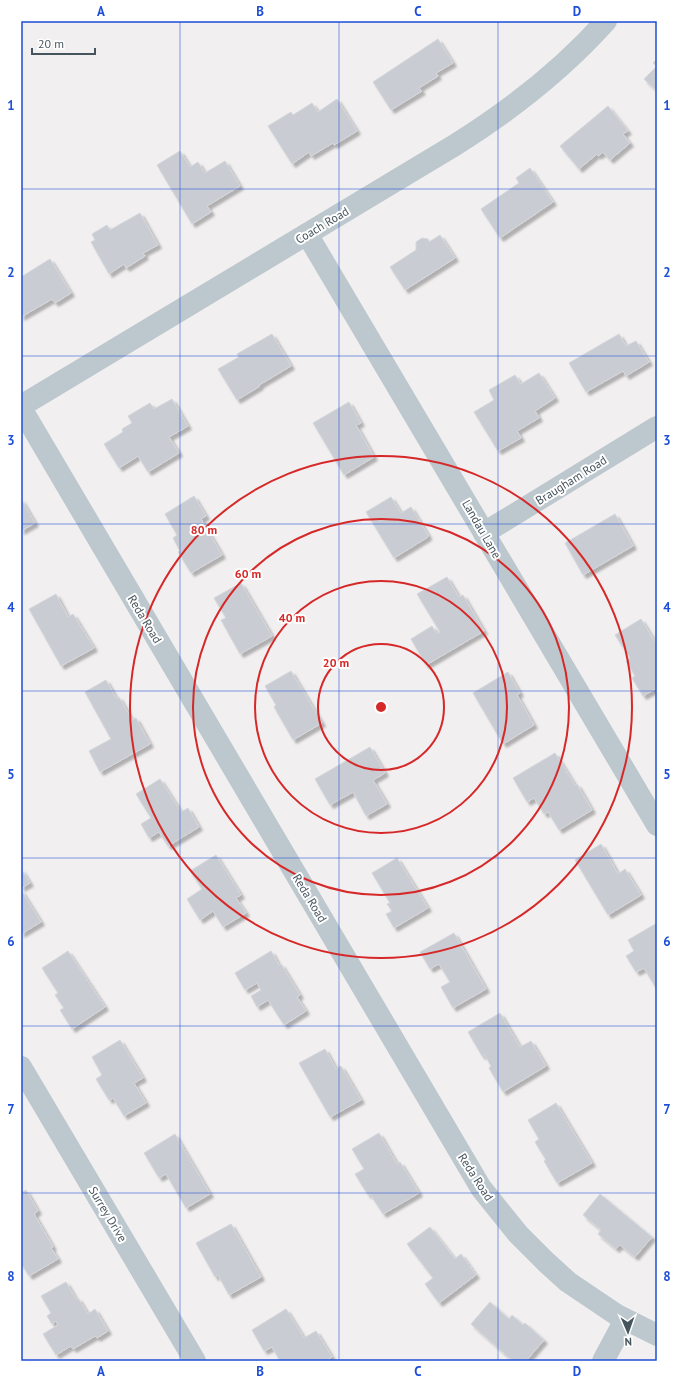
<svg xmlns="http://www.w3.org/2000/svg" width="678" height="1382" viewBox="0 0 678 1382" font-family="'PT Sans',sans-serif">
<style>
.building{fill:#c9ccd2;stroke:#d3d6db;filter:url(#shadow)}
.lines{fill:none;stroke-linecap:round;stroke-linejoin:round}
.minor{stroke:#bcc8ce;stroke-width:22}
.grid{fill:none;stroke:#1d4ed8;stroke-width:1;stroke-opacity:0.55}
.ring{fill:none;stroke:#d62828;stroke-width:2}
.labels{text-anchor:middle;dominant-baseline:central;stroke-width:4;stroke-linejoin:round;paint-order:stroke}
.street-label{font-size:12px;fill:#46545d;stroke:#fff}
.centre{fill:#d62828;stroke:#fff;stroke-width:2}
.ring-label{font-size:12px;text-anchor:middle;font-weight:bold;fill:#d62828;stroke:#fff;stroke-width:4;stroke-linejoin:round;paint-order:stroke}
.neatline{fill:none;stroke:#1d4ed8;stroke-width:1.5}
.grid-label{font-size:13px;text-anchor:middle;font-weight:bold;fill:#1d4ed8}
</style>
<defs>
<filter id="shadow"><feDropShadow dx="3.5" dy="3.5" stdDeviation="1" flood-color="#0004"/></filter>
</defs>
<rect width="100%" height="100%" fill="#f1efef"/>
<!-- building -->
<g class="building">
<polygon points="438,39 453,63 436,73 438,76 419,88 422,91 391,110 373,82"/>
<polygon points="657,59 657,91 644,79 657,66 653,63"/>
<polygon points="337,99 357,131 334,145 333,143 311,156 309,152 292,164 268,126 291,112 293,115 312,103 318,112"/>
<polygon points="608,106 628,131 623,134 630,143 610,160 603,152 598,156 597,154 579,169 560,146"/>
<polygon points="180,151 190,167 198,162 205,173 225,161 240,186 207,206 211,212 192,224 157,165"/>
<polygon points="530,168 553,202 500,238 481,209 519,183 516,178"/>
<polygon points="140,213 158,245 143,253 145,256 126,268 124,264 109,274 91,242 95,240 92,234 107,225 110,230"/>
<polygon points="440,235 455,258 405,290 390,267 416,250 416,242 422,238 428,239 429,242"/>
<polygon points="50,259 71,293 55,303 52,299 21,317 21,277"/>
<polygon points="272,334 291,366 259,385 260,386 237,400 218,369 239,357 237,354"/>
<polygon points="619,334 626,346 636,341 649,362 626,376 623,371 586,392 569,363"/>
<polygon points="539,373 555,398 535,411 539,418 517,431 521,438 498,451 474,412 494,400 489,390 515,375 521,384"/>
<polygon points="172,399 188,426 169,437 179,453 148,472 138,456 119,468 104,444 123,432 122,429 132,423 128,416 150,403 154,409"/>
<polygon points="349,402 361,423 356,425 374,457 344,475 313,423"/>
<polygon points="194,496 206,516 201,519 222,555 191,573 178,552 180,551 173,538 177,535 165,514"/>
<polygon points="391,497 401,513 411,507 428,535 428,537 394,558 366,512"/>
<polygon points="21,499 35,523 21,531"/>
<polygon points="615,514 633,546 583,575 565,543"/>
<polygon points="447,577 459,597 463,595 484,631 426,665 411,639 432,626 437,634 440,632 417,594"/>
<polygon points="241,583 272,636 240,654 221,620 226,618 214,598"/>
<polygon points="56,594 68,617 73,614 94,648 61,666 29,609"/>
<polygon points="641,619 657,645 657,688 643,696 632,678 635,676 626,661 630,658 615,635"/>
<polygon points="291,671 322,723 293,740 274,707 276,705 265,686"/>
<polygon points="508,672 520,693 517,695 534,725 503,744 473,693"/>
<polygon points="106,680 116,698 119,697 132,720 136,718 150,744 100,772 89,751 111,739 85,692"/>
<polygon points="370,747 385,773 373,780 387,804 366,816 353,792 330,805 315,779"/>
<polygon points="555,753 575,785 577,784 592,810 559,830 548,812 544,814 534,798 527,802 513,778"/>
<polygon points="160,779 181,812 188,808 199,827 168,846 159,832 149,838 141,824 151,818 136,794"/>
<polygon points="601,844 618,874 625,869 641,895 608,915 575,860"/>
<polygon points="216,855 241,895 236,898 246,913 223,927 213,911 200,920 187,899 202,889 190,871"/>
<polygon points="397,858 428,908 394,928 386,914 392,911 387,904 390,903 372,873"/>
<polygon points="21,869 30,883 21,888"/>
<polygon points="21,890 41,922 21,934"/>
<polygon points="657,923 657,990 644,968 636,972 626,956 634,951 628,940"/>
<polygon points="454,933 486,989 453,1008 441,987 450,982 439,964 430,969 420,952"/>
<polygon points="68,951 105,1007 72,1029 60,1010 64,1008 55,995 58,993 42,968"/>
<polygon points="271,951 279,965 281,964 300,995 297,997 306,1011 284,1025 268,1000 257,1007 251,996 261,990 257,983 245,990 235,973"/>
<polygon points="500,1013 520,1047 531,1041 546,1066 503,1092 489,1068 491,1066 484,1054 482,1056 468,1032"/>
<polygon points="120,1040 143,1078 134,1083 146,1103 124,1116 113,1098 109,1100 96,1079 102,1075 92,1057"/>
<polygon points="325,1049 336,1069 341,1066 361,1100 330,1117 299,1063"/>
<polygon points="556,1103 592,1163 557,1183 544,1161 546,1160 535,1142 539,1139 528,1120"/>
<polygon points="379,1133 397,1164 400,1162 419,1193 383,1214 370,1194 368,1195 355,1174 364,1169 352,1149"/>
<polygon points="175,1134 210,1194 186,1208 166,1174 159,1178 144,1153"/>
<polygon points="26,1190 38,1211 34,1214 53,1247 51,1248 58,1259 29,1276 21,1263 21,1193"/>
<polygon points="600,1194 652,1237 635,1257 620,1245 616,1249 598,1234 601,1230 583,1215"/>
<polygon points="231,1224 261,1277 229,1295 218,1275 215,1277 196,1243"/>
<polygon points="430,1227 455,1259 461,1254 476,1275 439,1303 425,1284 433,1278 407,1244"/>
<polygon points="66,1282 76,1299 78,1298 88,1314 95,1309 108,1331 97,1338 95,1336 73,1349 71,1346 56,1355 43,1334 58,1325 56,1321 52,1324 47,1316 51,1313 41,1296"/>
<polygon points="490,1302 509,1319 512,1315 523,1325 525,1323 544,1340 526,1361 513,1361 471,1324"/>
<polygon points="286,1309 304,1338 316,1331 332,1357 326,1361 280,1361 272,1347 264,1351 252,1330"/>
</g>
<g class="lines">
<!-- minor -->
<g class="minor">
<path d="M 307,234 C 424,431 539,629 657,825"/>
<path d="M 21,406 L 455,145 C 511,110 562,70 606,21"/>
<polyline points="21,408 481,1188 518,1234 546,1262 568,1282 617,1315 657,1335"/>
<polyline points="484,533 657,427"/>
<polyline points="21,1067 195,1361"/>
<polyline points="603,1361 625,1320"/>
</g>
</g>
<!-- grid -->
<path class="grid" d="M 180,21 L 180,1361M 339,21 L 339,1361M 498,21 L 498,1361M 21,189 L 657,189M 21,356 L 657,356M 21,524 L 657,524M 21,691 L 657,691M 21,858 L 657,858M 21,1026 L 657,1026M 21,1193 L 657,1193"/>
<!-- distance rings -->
<g class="ring">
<circle cx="381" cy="707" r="63"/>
<circle cx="381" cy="707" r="126"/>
<circle cx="381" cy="707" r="188"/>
<circle cx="381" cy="707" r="251"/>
</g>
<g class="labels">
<!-- street labels -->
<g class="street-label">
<text transform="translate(322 225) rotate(-31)">Coach Road</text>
<text transform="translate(571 480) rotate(-32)">Braugham Road</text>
<text transform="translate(482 529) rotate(60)">Landau Lane</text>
<text transform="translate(145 619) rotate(59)">Reda Road</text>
<text transform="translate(310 898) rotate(59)">Reda Road</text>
<text transform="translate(476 1177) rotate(57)">Reda Road</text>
<text transform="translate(108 1214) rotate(59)">Surrey Drive</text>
</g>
</g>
<circle cx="381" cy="707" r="6" class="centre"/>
<g class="ring-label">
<text x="204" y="534">80 m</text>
<text x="248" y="578">60 m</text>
<text x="292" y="622">40 m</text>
<text x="336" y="667">20 m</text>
</g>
<!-- border -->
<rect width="678" height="1382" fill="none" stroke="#ffffff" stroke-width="44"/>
<!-- north arrow -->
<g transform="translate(628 1332) rotate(178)" stroke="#ffffff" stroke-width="3" paint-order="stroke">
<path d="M0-3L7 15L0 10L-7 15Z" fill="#46545d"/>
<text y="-6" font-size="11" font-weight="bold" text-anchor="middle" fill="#46545d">N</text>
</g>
<!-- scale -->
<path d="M32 48v6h63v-6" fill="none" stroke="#46545d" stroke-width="2"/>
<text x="38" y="48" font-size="12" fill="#46545d" stroke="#ffffff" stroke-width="3" paint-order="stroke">20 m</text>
<rect x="22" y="22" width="634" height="1338" class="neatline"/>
<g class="grid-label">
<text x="101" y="16">A</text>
<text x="260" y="16">B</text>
<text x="418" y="16">C</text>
<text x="577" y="16">D</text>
<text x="11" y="110">1</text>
<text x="667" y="110">1</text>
<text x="11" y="277">2</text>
<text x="667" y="277">2</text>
<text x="11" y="445">3</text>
<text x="667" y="445">3</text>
<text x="11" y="612">4</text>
<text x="667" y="612">4</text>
<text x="11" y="779">5</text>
<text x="667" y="779">5</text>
<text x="11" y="946">6</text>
<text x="667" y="946">6</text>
<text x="11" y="1114">7</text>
<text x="667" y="1114">7</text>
<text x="11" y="1281">8</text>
<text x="667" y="1281">8</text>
<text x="101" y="1376">A</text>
<text x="260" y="1376">B</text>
<text x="418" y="1376">C</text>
<text x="577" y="1376">D</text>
</g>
</svg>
